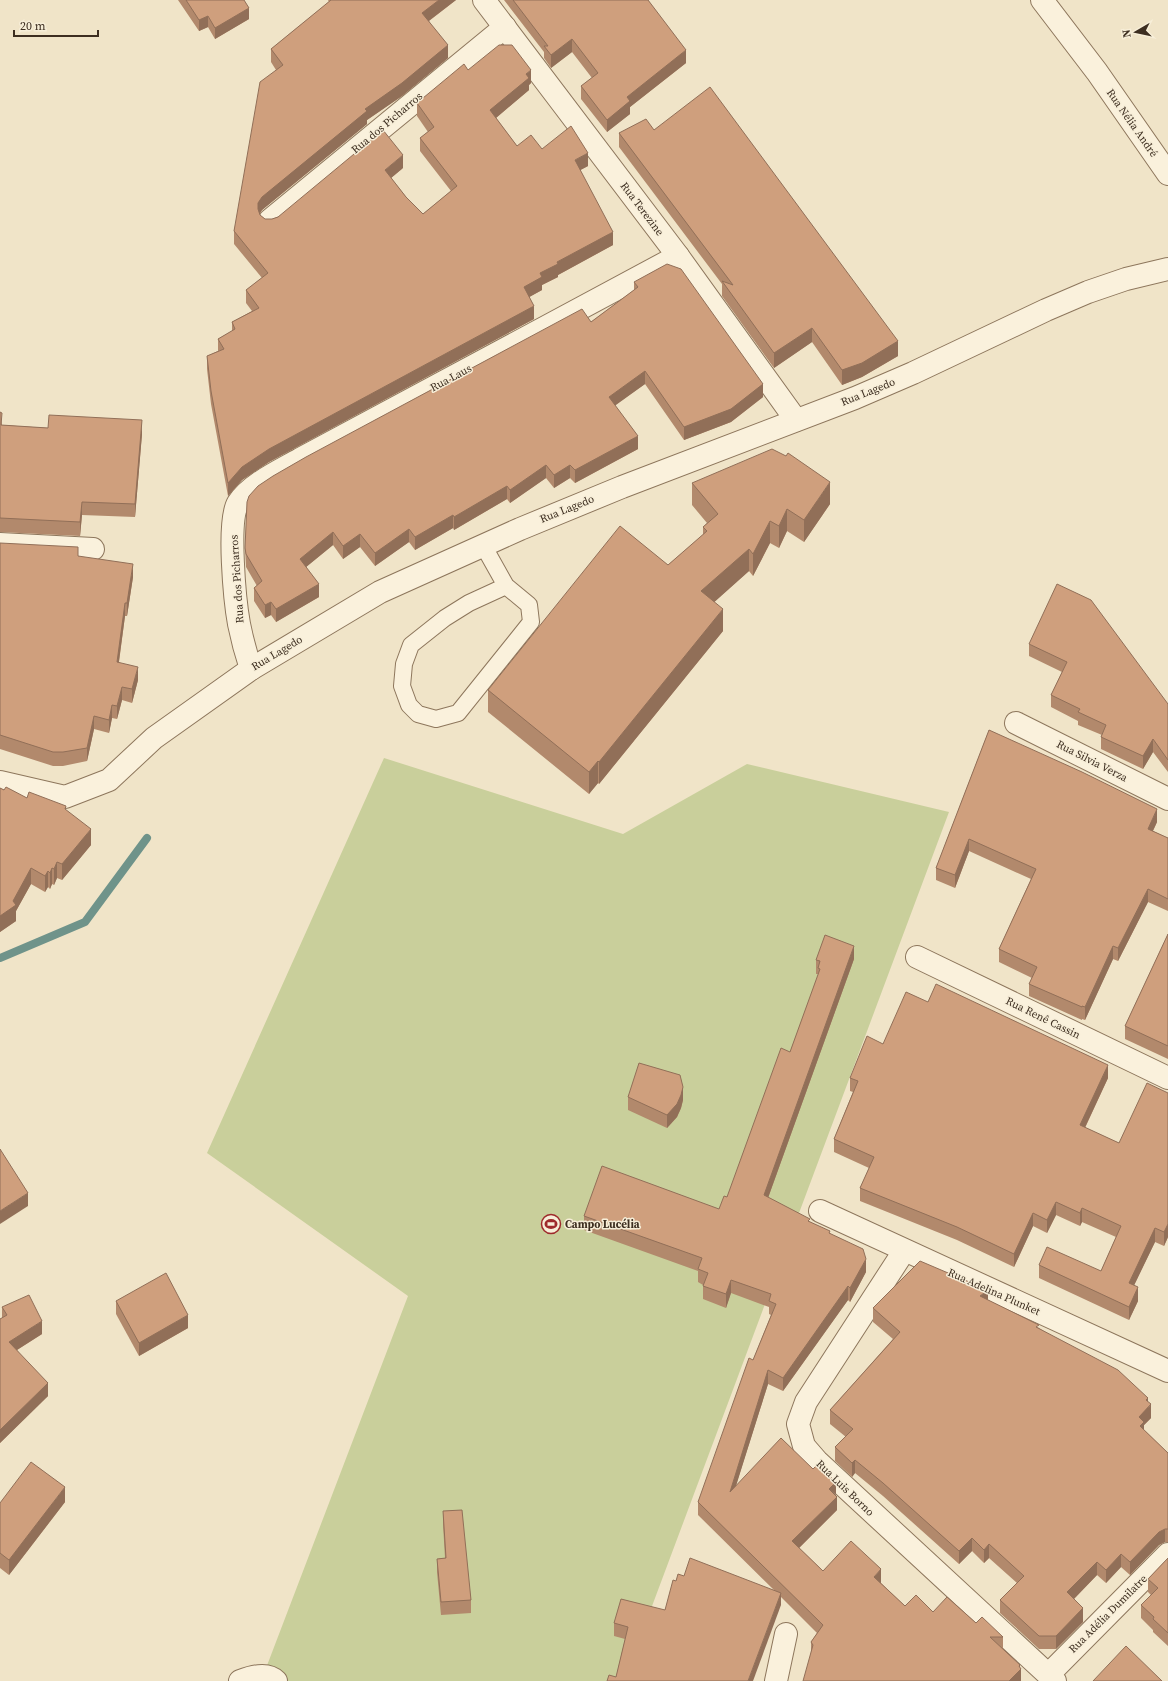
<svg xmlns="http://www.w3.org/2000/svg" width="1168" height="1681" viewBox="0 0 1168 1681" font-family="'Source Serif 4',serif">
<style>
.green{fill:#c9cf9b}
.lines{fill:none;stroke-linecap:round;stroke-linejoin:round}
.stream{stroke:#6f938a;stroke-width:8}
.service-casing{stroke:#8d765c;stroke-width:18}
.minor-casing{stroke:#8d765c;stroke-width:24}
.service{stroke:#faf1dc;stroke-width:16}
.minor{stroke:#faf1dc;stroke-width:22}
.wall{fill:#b2896c}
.shaded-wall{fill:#916f58}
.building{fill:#cf9f7d;stroke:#916f58}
.labels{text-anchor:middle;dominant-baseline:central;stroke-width:3;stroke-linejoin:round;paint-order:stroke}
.street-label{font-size:11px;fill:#3d2e20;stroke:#f7eed8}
.poi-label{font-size:11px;font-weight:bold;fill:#3d2e20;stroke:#f7eed8;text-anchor:start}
</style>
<rect width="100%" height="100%" fill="#f0e4c8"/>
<!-- green -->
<polygon class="green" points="384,758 623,834 747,764 949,812 624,1681 270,1681 263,1676 408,1296 207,1153"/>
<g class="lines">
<!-- stream -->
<polyline class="stream" points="0,958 85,922 147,838"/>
<!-- service casing -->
<g class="service-casing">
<polyline id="service" points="483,545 506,586 529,605 531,622 458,713 436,719 418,714 409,705 402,686 404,664 411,645 445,618 469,603 506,586"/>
</g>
<!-- minor casing -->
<g class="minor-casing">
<g id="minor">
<polyline points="484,0 678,256 796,420"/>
<polyline points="1042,0 1097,72 1168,174"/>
<polyline points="270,220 505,27"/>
<polyline points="0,544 93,549"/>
<path d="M 251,669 C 246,654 242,639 239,624 C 235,602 227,521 238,503 C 250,484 281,470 300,459 L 678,256"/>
<polyline points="1016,723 1168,799"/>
<polyline points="0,782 65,797 109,780 154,738 251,669 380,592 520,529 622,487 855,398 913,373 1046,310 1088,292 1126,279 1168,269"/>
<polyline points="917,957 1168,1078"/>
<polyline points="820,1211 1168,1371"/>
<polyline points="904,1251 806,1402 798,1424 804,1446 817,1461 1055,1681"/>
<polyline points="1049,1674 1168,1554"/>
<path d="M 240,1681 C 251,1677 267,1672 276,1681"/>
<polyline points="776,1681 786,1634"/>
</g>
</g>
<!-- service -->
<use href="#service" class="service"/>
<!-- minor -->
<use href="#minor" class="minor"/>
</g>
<!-- wall -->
<g class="wall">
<polygon points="178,0 244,0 249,19 215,39 208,27 199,31"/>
<polygon points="328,0 456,0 429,21 448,58 402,96 367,120 367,124 262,210 260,214 260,215 265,219 272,219 403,168 391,178 406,197 423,214 451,191 420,151 420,138 428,132 417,116 417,103 468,70 531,83 529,85 529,90 496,118 517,146 542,149 588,166 580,170 613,245 558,275 558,277 542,285 542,290 529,297 534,319 269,462 242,480 228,496 211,404 207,369 207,356 218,351 218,339 232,331 232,322 252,311 246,303 246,290 262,278 234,244 234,231 276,70 271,62 271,49 329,2"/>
<polygon points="504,0 648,0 686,63 630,107 630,114 607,132 581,99 581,86 592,78 572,52 551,68 544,58 544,52"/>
<polygon points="654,130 898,356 862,377 842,385 812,342 774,368 722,296 722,284 619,147 619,133"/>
<polygon points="634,282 763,397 731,422 684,440 645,384 615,405 638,449 575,483 570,478 554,488 546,478 510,503 507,499 454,530 453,528 415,550 409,542 375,566 360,547 343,559 333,545 306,567 319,597 276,622 271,615 265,618 254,601 254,588 257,586 246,567 245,548 591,322 634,290"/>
<polygon points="0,412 2,425 142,434 135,517 82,515 80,536 0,532"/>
<polygon points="692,483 830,504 804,542 787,531 779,548 770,543 753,576 749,571 714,602 723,631 599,784 598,783 589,794 488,712 488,690 668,565 703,535 703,527 707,523 692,505"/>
<polygon points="0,543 78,556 133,577 127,616 125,616 119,662 138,680 132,703 122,700 117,719 112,718 109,733 94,729 87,761 63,766 53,766 0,749"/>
<polygon points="1029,644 1168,704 1168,772 1153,752 1143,769 1101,749 1101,737 1102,735 1078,725 1078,721 1051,707 1051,695 1062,672 1029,656"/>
<polygon points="989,730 1157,822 1153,831 1168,838 1168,911 1148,902 1118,961 1113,959 1085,1020 1082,1019 1082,1020 1029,996 1029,984 1032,978 999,962 999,949 1031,879 969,851 955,888 936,880 936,868"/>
<polygon points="0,788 27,798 66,810 91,845 62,880 57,878 54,885 52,884 50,889 48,887 45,892 31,884 16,911 16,921 0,932"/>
<polygon points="1168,934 1168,1059 1125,1039 1125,1026"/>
<polygon points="854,959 768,1198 830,1233 866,1272 850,1302 848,1300 783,1391 768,1384 736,1485 835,1495 837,1510 799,1548 823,1571 881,1583 905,1606 933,1612 976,1623 1003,1637 1003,1649 1020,1667 1021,1681 811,1653 811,1642 817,1633 781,1597 781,1605 616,1677 625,1639 614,1636 614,1623 665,1610 676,1581 684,1576 774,1590 698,1515 698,1502 753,1360 771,1315 769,1314 769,1307 731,1293 726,1308 703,1299 703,1285 698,1282 698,1271 584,1230 584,1216 719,1209 727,1197 790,1052 818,976 818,974 816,974 816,960"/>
<polygon points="928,1002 1108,1078 1085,1128 1119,1143 1168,1093 1168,1237 1164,1246 1155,1242 1134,1285 1138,1301 1129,1320 1039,1278 1039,1265 1101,1271 1116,1237 1082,1222 1080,1226 1056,1215 1047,1233 1033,1226 1014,1267 957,1240 860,1201 860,1188 869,1168 834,1152 834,1139 853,1092 850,1091 850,1078 883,1044"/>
<polygon points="628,1097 683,1100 681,1108 677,1117 667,1128 628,1110"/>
<polygon points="988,1300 1039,1328 1148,1402 1151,1418 1144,1425 1144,1430 1168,1453 1168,1542 1165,1542 1159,1545 1130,1575 1121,1567 1106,1583 1097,1575 1074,1599 1083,1622 1056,1649 1039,1649 1000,1613 1000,1600 1017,1583 989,1558 984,1563 972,1551 959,1564 883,1496 855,1473 852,1477 835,1461 835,1447 846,1437 830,1424 830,1410 893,1339 873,1322 873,1308"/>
<polygon points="116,1301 188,1328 139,1356 116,1314"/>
<polygon points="2,1307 42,1334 17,1350 48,1396 0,1443 0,1319 2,1318"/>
<polygon points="65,1502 9,1575 0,1568 0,1503"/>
<polygon points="443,1511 471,1600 471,1613 441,1615 437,1572 437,1559 445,1558 443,1524"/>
<polygon points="1168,1558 1168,1646 1153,1632 1153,1630 1141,1618 1141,1605 1151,1595 1148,1592 1148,1579"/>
</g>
<!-- shaded-wall -->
<g class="shaded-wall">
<polygon points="439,0 456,0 422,26 422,13"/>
<polygon points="249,8 249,19 215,39 215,28"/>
<polygon points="208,16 208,27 199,31 199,20"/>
<polygon points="572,39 572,52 551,68 551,55"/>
<polygon points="448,45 448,58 402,96 367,120 367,124 262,210 258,216 258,222 258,203 262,197 365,109"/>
<polygon points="686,50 686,63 630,107 630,114 607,132 607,120 627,97"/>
<polygon points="531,70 531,83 529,85 529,90 490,123 490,110 526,74"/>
<polygon points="588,153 588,166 575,173 575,160"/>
<polygon points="403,155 403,168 385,183 385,170"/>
<polygon points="613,232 613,245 558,275 558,277 542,285 542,290 524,300 524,287 540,273 557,262"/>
<polygon points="534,306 534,319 269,462 242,480 228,496 228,483 242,467 269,449"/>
<polygon points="812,328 812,342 774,368 774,353"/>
<polygon points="898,341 898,356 862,377 842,385 842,370"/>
<polygon points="645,371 645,384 609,410 609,397"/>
<polygon points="763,384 763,397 731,422 684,440 684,427"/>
<polygon points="142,420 142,434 135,517 135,504"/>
<polygon points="638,436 638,449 575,483 575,470"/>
<polygon points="546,465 546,478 510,503 510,490"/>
<polygon points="570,465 570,478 554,488 554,475"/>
<polygon points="830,482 830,504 804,542 804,520"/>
<polygon points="507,486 507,499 454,530 454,517"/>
<polygon points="82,502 82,515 80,536 80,522"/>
<polygon points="787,509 787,531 779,548 779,526"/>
<polygon points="453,515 453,528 415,550 415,537"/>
<polygon points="770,521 770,543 753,576 753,554"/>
<polygon points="409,529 409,542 375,566 375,553"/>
<polygon points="333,532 333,545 300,572 300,559"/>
<polygon points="360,534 360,547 343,559 343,546"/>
<polygon points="749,549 749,571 701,614 701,591"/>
<polygon points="133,564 133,577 127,616 127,603"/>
<polygon points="319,584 319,597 276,622 276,609"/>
<polygon points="271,602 271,615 265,618 265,605"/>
<polygon points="125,603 125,616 117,675 117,662"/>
<polygon points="723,609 723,631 599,784 599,762"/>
<polygon points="138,667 138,680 132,703 132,689"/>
<polygon points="122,687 122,700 117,719 117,706"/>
<polygon points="112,705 112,718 109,733 109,720"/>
<polygon points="94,716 94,729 87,761 87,748"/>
<polygon points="1153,739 1153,752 1143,769 1143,756"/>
<polygon points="598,761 598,783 589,794 589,772"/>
<polygon points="1157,809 1157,822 1148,841 1148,829"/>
<polygon points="91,829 91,845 62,880 62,864"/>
<polygon points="969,839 969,851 955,888 955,875"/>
<polygon points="57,862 57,878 54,885 54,869"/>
<polygon points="31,868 31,884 16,911 16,921 0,932 0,916 13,901"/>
<polygon points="52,868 52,884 50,889 50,873"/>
<polygon points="48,871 48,887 45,892 45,876"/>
<polygon points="1148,889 1148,902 1118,961 1118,948"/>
<polygon points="854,946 854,959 764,1209 764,1195"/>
<polygon points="1113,946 1113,959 1085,1020 1085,1007"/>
<polygon points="1108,1065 1108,1078 1080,1138 1080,1125"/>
<polygon points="683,1087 683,1100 681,1108 677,1117 667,1128 667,1115"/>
<polygon points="28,1193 28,1206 0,1224 0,1211"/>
<polygon points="1056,1202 1056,1215 1047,1233 1047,1220"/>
<polygon points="1082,1208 1082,1222 1080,1226 1080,1213"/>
<polygon points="1033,1213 1033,1226 1014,1267 1014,1254"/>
<polygon points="1168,1224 1168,1237 1164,1246 1164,1232"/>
<polygon points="1155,1228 1155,1242 1129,1296 1129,1283"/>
<polygon points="866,1259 866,1272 850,1302 850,1288"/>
<polygon points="731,1280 731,1293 726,1308 726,1294"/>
<polygon points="848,1286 848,1300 783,1391 783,1378"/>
<polygon points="1138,1287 1138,1301 1129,1320 1129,1307"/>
<polygon points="988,1290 988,1304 980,1296"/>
<polygon points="188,1315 188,1328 139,1356 139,1343"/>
<polygon points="42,1321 42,1334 9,1355 9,1342"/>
<polygon points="768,1370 768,1384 730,1505 730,1492"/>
<polygon points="48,1383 48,1396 0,1443 0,1430"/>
<polygon points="1148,1398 1148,1408 1151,1404 1151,1418 1144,1425 1144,1435 1140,1439 1139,1417 1146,1400"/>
<polygon points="855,1460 855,1473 852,1477 852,1463"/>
<polygon points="836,1482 836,1495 829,1489"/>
<polygon points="65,1487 65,1502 9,1575 9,1560"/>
<polygon points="837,1497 837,1510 792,1555 792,1541"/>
<polygon points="1165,1529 1165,1542 1159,1545 1130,1575 1130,1562 1159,1532"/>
<polygon points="972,1538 972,1551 959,1564 959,1551"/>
<polygon points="989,1544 989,1558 984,1563 984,1550"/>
<polygon points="1121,1554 1121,1567 1106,1583 1106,1570"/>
<polygon points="1097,1562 1097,1575 1067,1606 1067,1592"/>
<polygon points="881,1569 881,1583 874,1590 874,1577"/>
<polygon points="781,1593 781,1605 753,1681 748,1681"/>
<polygon points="1083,1608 1083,1622 1056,1649 1056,1636"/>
<polygon points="1020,1665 1020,1670 1021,1669 1021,1681 1009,1681"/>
</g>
<!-- building -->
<g class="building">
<polygon points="186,0 244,0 249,8 215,28 208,16 199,20"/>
<polygon points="331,0 439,0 422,13 448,45 402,83 365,109 367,111 262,197 258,203 258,209 260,215 265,219 272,219 278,217 383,130 403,155 385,170 406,197 423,214 457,186 420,138 434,127 417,103 464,64 468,70 499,45 512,45 531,70 526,74 529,78 490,110 517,146 531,135 542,149 571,126 588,153 575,160 613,232 557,262 558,264 540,273 542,277 524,287 534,306 269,449 242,467 228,483 211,391 207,356 224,349 218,339 235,329 232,322 259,308 246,290 268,273 234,231 260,82 283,65 271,49"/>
<polygon points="513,0 648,0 686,50 627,97 630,101 607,120 581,86 598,73 572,39 551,55 544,46 548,46"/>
<polygon points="710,87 898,341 862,363 842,370 812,328 774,353 722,281 733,285 619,133 646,119 654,130"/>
<polygon points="667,264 681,269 763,384 731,409 684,427 645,371 609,397 638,436 575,470 570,465 554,475 546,465 510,490 507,486 454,517 453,515 415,537 409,529 375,553 360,534 343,546 333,532 300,559 319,584 276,609 271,602 265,605 254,588 262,581 246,554 245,548 247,502 249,496 258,486 273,476 306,457 582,309 591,322 638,287 634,282"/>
<polygon points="0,412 2,413 1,425 48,428 49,415 142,420 135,504 82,502 80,522 0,518"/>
<polygon points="772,449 786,456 788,453 830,482 804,520 787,509 779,526 770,521 753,554 749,549 701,591 723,609 599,762 598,761 589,772 488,690 620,526 668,565 707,531 703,527 718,514 692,483"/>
<polygon points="0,543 78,547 78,556 133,564 127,603 125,603 117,662 138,667 132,689 122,687 117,706 112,705 109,720 94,716 87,748 63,752 53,752 0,735"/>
<polygon points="1057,584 1091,600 1168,704 1168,760 1153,739 1143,756 1101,737 1106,725 1078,712 1080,709 1051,695 1067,662 1029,644"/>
<polygon points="989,730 1082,772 1157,809 1148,829 1168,838 1168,899 1148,889 1118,948 1113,946 1085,1007 1082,1006 1082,1007 1029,984 1037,967 999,949 1036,869 969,839 955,875 936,868"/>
<polygon points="6,787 27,798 29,792 66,806 65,809 91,829 62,864 57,862 54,869 52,868 50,873 48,871 45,876 31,868 13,901 16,905 0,916 0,788 4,790"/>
<polygon points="1168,934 1168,1046 1125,1026"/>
<polygon points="825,935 854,946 764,1195 810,1219 808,1221 830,1231 829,1233 863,1249 866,1259 850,1288 848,1286 783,1378 768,1370 730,1492 781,1438 813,1469 817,1465 836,1482 829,1489 837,1497 792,1541 823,1571 851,1541 881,1569 874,1577 905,1606 916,1595 933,1612 947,1597 976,1623 982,1617 1003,1637 990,1637 1020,1665 1019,1666 1021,1669 1009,1681 803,1681 813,1645 811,1642 823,1625 698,1502 749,1358 753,1360 776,1304 769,1301 771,1294 731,1280 726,1294 703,1286 708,1273 698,1269 702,1258 584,1216 602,1166 719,1209 724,1196 727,1197 781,1048 790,1052 820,969 818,968 820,961 816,960"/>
<polygon points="936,984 1108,1065 1080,1125 1119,1143 1147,1083 1168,1093 1168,1224 1164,1232 1155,1228 1129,1283 1138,1287 1129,1307 1039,1265 1047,1247 1101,1271 1121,1226 1082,1208 1080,1213 1056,1202 1047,1220 1033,1213 1014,1254 957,1227 860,1188 874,1157 834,1139 858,1081 850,1078 867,1036 883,1044 906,992 928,1002"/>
<polygon points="639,1063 680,1075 683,1087 681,1095 677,1104 667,1115 628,1097"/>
<polygon points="0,1149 28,1193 0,1211"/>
<polygon points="920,1261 988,1290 980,1296 1039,1325 1036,1327 1118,1370 1148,1398 1146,1400 1151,1404 1139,1417 1144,1422 1140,1426 1168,1453 1168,1529 1165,1529 1159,1532 1130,1562 1121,1554 1106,1570 1097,1562 1067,1592 1083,1608 1056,1636 1039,1636 1000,1600 1024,1576 989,1544 984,1550 972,1538 959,1551 883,1483 855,1460 852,1463 835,1447 853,1429 830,1410 900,1332 873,1308"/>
<polygon points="166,1273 188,1315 139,1343 116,1301"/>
<polygon points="29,1295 42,1321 9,1342 48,1383 0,1430 0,1319 7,1315 2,1307"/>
<polygon points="31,1462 65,1487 9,1560 0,1553 0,1503"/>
<polygon points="462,1510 471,1600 441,1602 437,1559 446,1558 443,1511"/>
<polygon points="690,1558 781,1593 748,1681 607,1681 609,1675 616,1677 628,1627 614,1623 621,1599 665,1610 673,1580 676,1581 678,1574 684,1576"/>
<polygon points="1168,1558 1168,1633 1153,1619 1154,1617 1141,1605 1158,1588 1148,1579"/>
<polygon points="1126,1646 1162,1681 1093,1681"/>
</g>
<!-- icons -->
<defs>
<g id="stadium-ring" transform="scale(1)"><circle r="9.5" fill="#f7eed8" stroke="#9e2a2b" stroke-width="1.5"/><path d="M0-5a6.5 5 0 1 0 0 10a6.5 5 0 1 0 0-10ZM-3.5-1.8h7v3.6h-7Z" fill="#9e2a2b"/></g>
</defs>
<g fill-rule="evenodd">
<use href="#stadium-ring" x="551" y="1224"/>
</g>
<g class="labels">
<!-- street labels -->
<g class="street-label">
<text transform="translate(387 123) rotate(-40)">Rua dos Picharros</text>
<text transform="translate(1132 123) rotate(55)">Rua Nélia André</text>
<text transform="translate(642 209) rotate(53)">Rua Terezine</text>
<text transform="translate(451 378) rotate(-28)">Rua Laus</text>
<text transform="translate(868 392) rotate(-22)">Rua Lagedo</text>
<text transform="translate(567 509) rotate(-22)">Rua Lagedo</text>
<text transform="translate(237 579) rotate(-94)">Rua dos Picharros</text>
<text transform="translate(277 653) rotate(-31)">Rua Lagedo</text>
<text transform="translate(1092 761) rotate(27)">Rua Silvia Verza</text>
<text transform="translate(1043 1018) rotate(26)">Rua Renê Cassin</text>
<text transform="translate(994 1292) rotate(24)">Rua Adelina Plunket</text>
<text transform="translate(845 1488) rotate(44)">Rua Luis Borno</text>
<text transform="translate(1108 1614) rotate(-45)">Rua Adélia Dumilatre</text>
</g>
<!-- poi labels -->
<g class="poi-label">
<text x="565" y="1224">Campo Lucélia</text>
</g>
</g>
<!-- north arrow -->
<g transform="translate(1136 32) rotate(261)" stroke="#f7eed8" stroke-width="3" paint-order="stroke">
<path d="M0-3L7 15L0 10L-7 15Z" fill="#3d2e20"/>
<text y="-6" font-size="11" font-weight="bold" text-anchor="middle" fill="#3d2e20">N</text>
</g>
<!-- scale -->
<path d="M14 30v6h84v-6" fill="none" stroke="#3d2e20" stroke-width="2"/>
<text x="20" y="30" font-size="12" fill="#3d2e20" stroke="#f7eed8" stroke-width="3" paint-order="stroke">20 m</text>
</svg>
